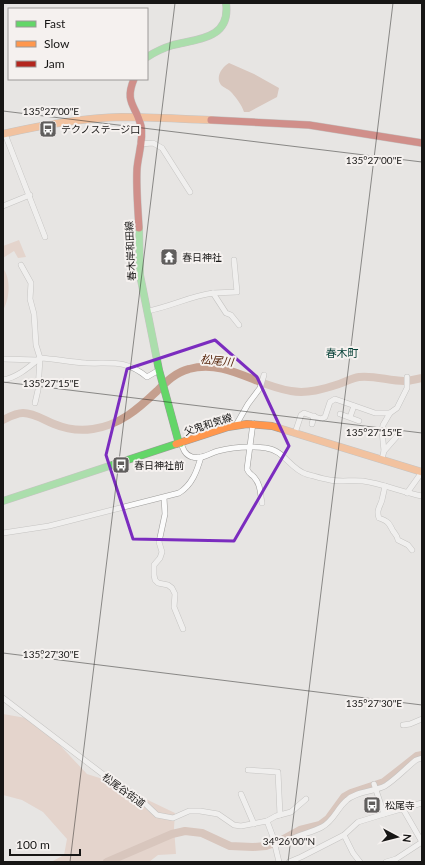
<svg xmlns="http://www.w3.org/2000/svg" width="425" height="865" viewBox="0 0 425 865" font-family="Lato,'Noto Sans JP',sans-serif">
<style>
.forest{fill:#dfbfb0}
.water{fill:#c59f8e}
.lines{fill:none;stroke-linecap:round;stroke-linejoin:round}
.river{stroke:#c59f8e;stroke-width:8}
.street-casing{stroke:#9c9b99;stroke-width:6}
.fast-casing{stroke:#9c9b99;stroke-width:8}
.slow-casing{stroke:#9c9b99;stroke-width:8}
.jam-casing{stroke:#9c9b99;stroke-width:8}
.street{stroke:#fbfbfb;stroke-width:5}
.fast{stroke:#63d668;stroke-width:7}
.slow{stroke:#ff974d;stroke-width:7}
.jam{stroke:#b3261e;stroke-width:7}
.marked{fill:none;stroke:#7b2cbf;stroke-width:3;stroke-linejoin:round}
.ticks{fill:none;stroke:#171615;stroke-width:1;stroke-opacity:0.45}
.labels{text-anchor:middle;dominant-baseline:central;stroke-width:4;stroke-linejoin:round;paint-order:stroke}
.poi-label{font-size:10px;fill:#171615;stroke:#f5f1ef;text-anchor:start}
.street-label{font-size:10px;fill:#171615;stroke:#f5f1ef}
.neighbourhood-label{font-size:11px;fill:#003d33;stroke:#f5f1ef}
.water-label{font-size:11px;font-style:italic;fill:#501d02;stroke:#f5f1ef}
.ticks-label{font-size:10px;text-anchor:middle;fill:#171615;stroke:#f5f1ef;stroke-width:4;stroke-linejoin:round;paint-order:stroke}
</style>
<rect width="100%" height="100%" fill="#e7e5e3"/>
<!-- forest -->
<g class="forest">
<polygon points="19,240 26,257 18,258 14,251 3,258 3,246"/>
<path d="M 3,268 C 11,279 10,298 3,310 Z"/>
<polygon points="3,714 26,718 54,739 87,774 106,780 175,813 174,828 176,854 158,855 149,862 51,862 64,855 67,839 43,812 22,800 3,795"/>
</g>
<!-- water -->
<path class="water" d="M 229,63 L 254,74 L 279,88 L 277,97 L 249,112 L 244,112 C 242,105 236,98 232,93 C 229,89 224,88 221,85 C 215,77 222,67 229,63 Z"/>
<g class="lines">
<!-- river -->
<g class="river">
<path d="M 3,420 C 9,417 16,413 23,413 C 34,413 44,420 54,424 C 66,429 80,431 93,429 C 120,425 138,409 157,391 C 166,382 176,372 189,369 C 226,359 256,386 291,391 C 307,394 324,389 339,384 C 346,382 351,378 359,377 C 374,375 389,381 404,381 C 410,381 416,379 422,378"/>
<polyline points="107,862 172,834 185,831 202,833 230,846 253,847 266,846 280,841 300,830 320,825 328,819 344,797 351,793 384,782 417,756 422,755"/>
</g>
<!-- street casing -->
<g class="street-casing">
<g id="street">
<polyline points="5,134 45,237"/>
<polyline points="140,144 153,143 162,148 190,192"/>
<polyline points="3,206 30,195"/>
<polyline points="21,265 31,283 30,299 34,314 36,345 40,358 38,390 35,403"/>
<polyline points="213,293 237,292 234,260"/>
<path d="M 147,311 C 170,307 190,296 213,293 L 226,313 L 231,315 L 239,325"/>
<polyline points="3,359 37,360"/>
<path d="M 3,380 C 18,377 29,367 40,358 C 55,359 71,362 86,363 C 112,364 125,359 147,377 L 159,370"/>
<polyline points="340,414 359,421"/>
<polyline points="350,417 354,406"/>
<path d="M 253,423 L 247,469 C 249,474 251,474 254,477 C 261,485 260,493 262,503"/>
<polyline points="312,424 314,416"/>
<polyline points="236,425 248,404 260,388 264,375"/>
<polyline points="295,433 301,415 304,413 321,419 325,417 330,402 335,399 375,413 390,413"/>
<path d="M 181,443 C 183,449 185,455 192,457 C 201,460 210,453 218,451 C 233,447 251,446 266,448 C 284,450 290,469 306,474 C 314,476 322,479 330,480 C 340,482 352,480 363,481 C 383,484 402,492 422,496"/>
<polyline points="384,451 398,435"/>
<polyline points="382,459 384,451 382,431 383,425 390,413 397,408 407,388 407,377"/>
<path d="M 385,486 C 384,491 383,495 382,500 C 380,507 376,510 379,518 C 388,521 389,523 393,531 C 395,534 397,535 398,540 L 408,545 L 412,550"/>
<polyline points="407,493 422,472"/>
<polyline points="164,498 165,514 159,542 162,552 160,558 154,565 154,575 155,580 158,583 168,585 172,588 175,594 174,607 183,629"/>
<path d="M 3,533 L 49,526 L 179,493 C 192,485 197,471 201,457"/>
<polyline points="3,698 117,785 137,796 157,815 173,818 189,811 200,811 218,814 234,825 241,826 267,821 273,837 279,862"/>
<polyline points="403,725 410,724 422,719"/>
<polyline points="248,770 278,772 280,815"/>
<polyline points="374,784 384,814"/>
<polyline points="241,794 254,824"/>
<polyline points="403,809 422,842"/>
<polyline points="267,821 276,816 291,812 306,799"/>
<polyline points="344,835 353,853 360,862"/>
<path d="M 288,841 C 299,834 311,833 322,827 C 334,821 337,808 347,800 C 357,791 373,792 385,786 C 396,779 406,768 416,760 L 422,758"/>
<polyline points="289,862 301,857 344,835 358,822 384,814 422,803"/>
<polyline points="386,862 396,859 422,842"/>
</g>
</g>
<!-- fast casing -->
<g class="fast-casing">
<g id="fast">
<path d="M 147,57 C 155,52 163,48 173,45 C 197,39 231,39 226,3"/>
<polyline points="139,228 140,275 159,370 178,440 181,443"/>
<polyline points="3,501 176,444"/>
</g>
</g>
<!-- slow casing -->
<g class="slow-casing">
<g id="slow">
<path d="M 3,134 C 42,125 82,118 122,117 C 152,117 181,119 211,120"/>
<polyline points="176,444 228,427 247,424 272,426 422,472"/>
</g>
</g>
<!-- jam casing -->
<g class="jam-casing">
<g id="jam">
<path d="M 134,79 C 124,103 136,105 141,126 C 144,139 138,155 137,169 C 136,188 138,209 139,228"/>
<polyline points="211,120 309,125 422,143"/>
</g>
</g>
<!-- street -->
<use href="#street" class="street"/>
<!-- fast -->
<use href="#fast" class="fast"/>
<!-- slow -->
<use href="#slow" class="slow"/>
<!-- jam -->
<use href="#jam" class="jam"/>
</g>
<!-- marked area -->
<path d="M0 0H425V865H0ZM 215,340 L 257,377 L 289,446 L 234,541 L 133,539 L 106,455 L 127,369 Z" fill="#e7e5e3" fill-opacity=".55" fill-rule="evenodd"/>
<path class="marked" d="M 215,340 L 257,377 L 289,446 L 234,541 L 133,539 L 106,455 L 127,369 Z"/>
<!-- ticks -->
<path class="ticks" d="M 3,111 L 422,162M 3,382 L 422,433M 3,653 L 422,705M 70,862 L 175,3M 288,862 L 393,3"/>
<!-- icons -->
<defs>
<g id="bus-square" transform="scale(0.9)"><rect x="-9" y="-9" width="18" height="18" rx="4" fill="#605e5d" stroke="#f5f1ef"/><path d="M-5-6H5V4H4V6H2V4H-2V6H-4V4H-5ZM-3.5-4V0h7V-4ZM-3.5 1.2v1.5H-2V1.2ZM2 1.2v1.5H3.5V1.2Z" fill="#fff"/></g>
<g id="temple-square" transform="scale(0.9)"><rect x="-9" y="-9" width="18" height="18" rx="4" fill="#605e5d" stroke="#f5f1ef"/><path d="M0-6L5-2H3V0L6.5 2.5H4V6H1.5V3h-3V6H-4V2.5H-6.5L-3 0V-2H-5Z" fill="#fff"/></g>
</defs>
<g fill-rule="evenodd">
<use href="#bus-square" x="48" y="129"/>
<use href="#temple-square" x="169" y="257"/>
<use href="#bus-square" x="121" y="465"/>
<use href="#bus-square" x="372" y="805"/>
</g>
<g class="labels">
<!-- poi labels -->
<g class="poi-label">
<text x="61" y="129">テクノステージ口</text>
<text x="182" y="257">春日神社</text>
<text x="134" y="465">春日神社前</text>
<text x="385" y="805">松尾寺</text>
</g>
<!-- street labels -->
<g class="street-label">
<text transform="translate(130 251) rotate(-93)">春木岸和田線</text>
<text transform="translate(208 424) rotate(-18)">父鬼和気線</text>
<text transform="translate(124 790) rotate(36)">松尾谷街道</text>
</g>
<!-- neighbourhood labels -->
<g class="neighbourhood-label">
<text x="342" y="352">春木町</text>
</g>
<!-- water labels -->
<g class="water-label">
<text transform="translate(217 360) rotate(6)">松尾川</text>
</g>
</g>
<g class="ticks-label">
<text x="51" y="115">135°27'00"E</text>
<text x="374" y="164">135°27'00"E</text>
<text x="51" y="387">135°27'15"E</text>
<text x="374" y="436">135°27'15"E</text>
<text x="51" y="658">135°27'30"E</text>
<text x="374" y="707">135°27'30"E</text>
<text x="289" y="845">34°26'00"N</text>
</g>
<!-- border -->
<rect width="425" height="865" fill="none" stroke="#171615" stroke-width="8"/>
<!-- legend -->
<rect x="8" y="8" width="140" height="72" fill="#f5f1ef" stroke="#9c9998"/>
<rect x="16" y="21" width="20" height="6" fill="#63d668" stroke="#9c9998"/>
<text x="44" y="28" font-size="12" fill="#171615">Fast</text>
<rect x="16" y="41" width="20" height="6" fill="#ff974d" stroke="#9c9998"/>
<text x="44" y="48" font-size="12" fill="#171615">Slow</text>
<rect x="16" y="61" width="20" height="6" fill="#b3261e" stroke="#9c9998"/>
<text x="44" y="68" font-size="12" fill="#171615">Jam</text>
<!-- north arrow -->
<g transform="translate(397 837) rotate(97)" stroke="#f5f1ef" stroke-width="3" paint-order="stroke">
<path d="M0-3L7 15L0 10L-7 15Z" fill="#171615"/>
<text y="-6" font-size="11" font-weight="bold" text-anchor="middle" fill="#171615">N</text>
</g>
<!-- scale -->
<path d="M10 849v6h70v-6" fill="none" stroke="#171615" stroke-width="2"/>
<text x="16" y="849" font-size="12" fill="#171615" stroke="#f5f1ef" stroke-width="3" paint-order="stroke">100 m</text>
</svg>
